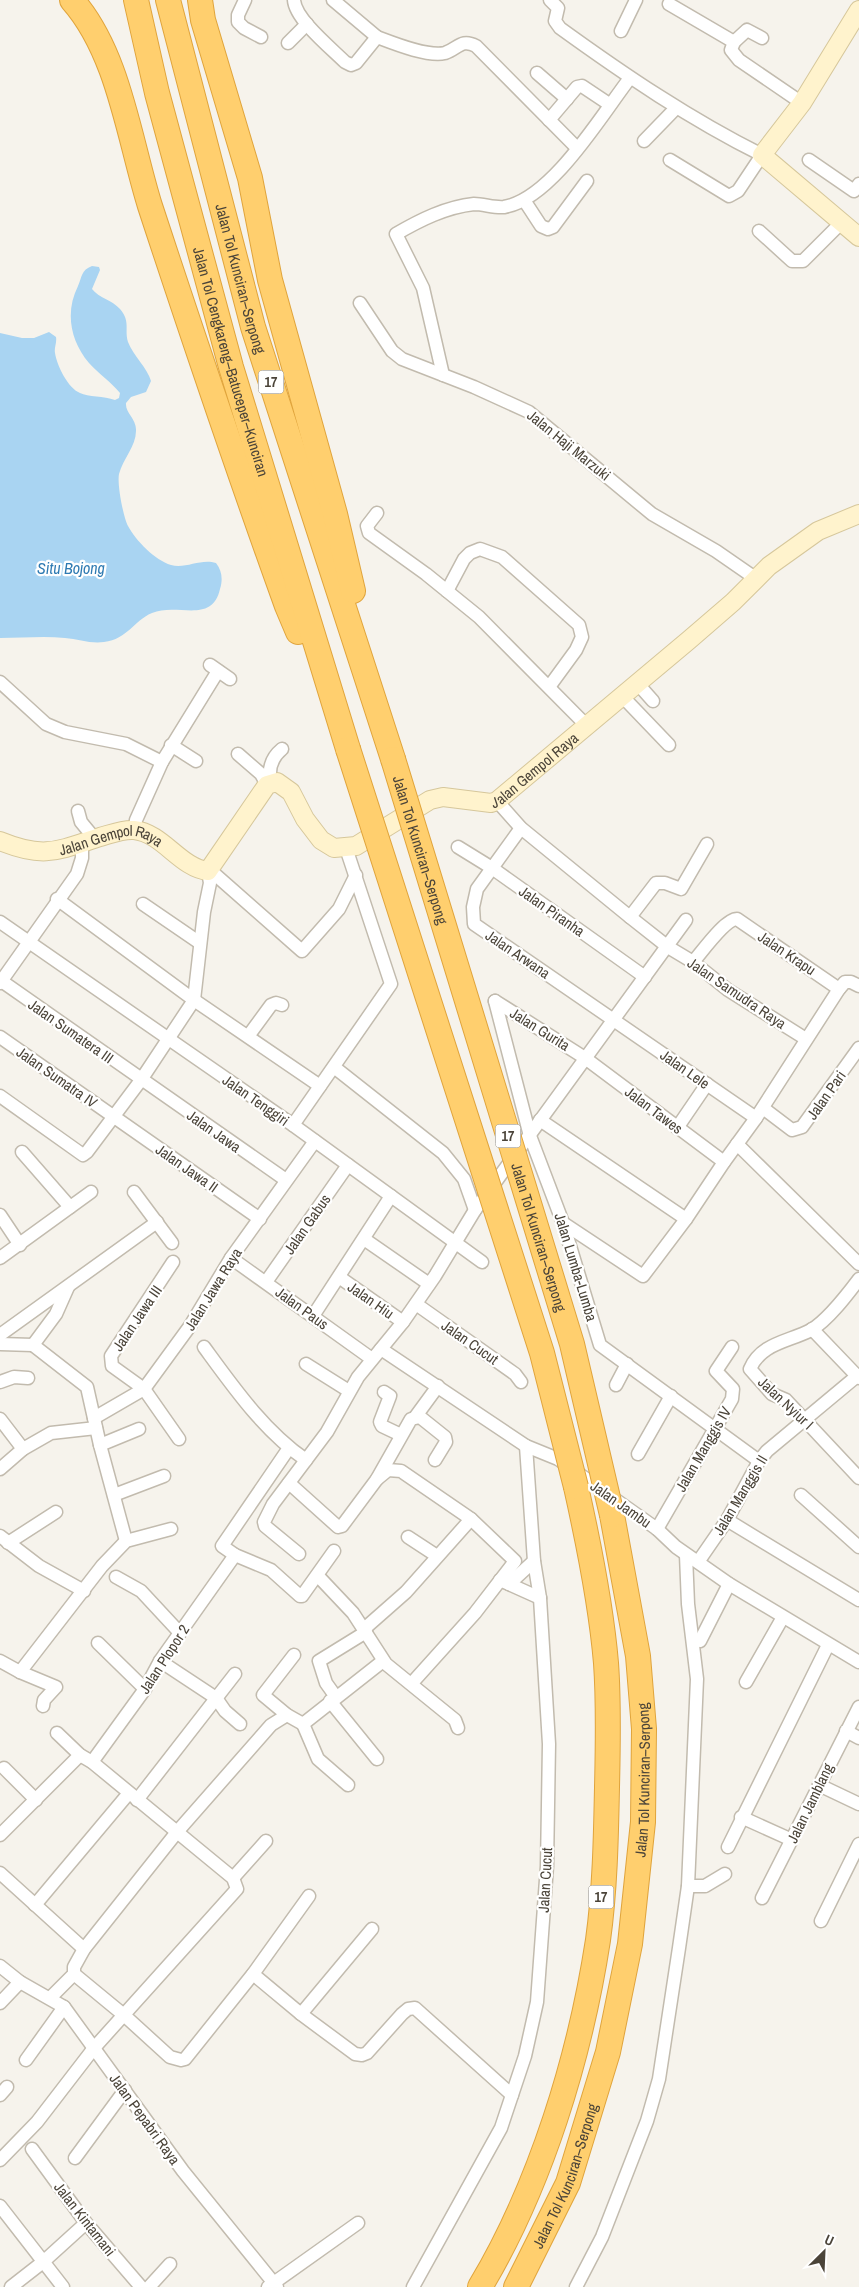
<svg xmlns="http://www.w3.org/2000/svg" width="859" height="2287" viewBox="0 0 859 2287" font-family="'Archivo Narrow',sans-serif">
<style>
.water{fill:#a9d4f2}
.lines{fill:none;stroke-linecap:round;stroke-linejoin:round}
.street-casing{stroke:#c2bbae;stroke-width:15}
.secondary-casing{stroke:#d6c79b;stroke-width:20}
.highway-casing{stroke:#e0a43c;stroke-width:26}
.street{stroke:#fff;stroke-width:12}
.secondary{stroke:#fff3cd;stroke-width:18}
.highway{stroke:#ffcf6e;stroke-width:24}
.highway-bridge-casing{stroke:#e0a43c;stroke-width:26;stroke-linecap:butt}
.highway-bridge{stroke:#ffcf6e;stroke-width:24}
.labels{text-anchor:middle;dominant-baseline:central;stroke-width:4.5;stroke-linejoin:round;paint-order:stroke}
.shield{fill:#fff;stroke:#817c74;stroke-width:1}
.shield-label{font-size:14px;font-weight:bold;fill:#4b4439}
.street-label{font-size:15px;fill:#4b4439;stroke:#fff}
.water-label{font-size:16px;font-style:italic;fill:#2e7ab2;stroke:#fff}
</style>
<rect width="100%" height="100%" fill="#f6f3ec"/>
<!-- water -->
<path class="water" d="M 92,266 L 99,267 L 100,270 L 92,289 C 99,298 112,300 120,309 C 131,322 124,329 128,342 C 133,355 148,369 151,381 L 146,392 L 131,397 L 126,403 C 125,413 137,419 136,431 C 136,446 123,459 119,474 C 117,484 123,516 128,526 C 136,541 155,560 171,565 C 186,569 201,558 216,563 C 222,571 223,579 220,589 C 212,625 177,602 152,613 C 133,621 128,639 104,642 C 91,644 78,639 65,638 C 44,636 22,638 0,638 L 0,333 L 22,338 L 34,338 L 49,332 L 56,337 C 57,343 54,348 55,353 C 57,366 68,388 80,393 C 88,397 104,396 115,400 L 119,398 L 120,393 C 111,382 99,374 89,363 C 70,340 65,312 78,286 C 82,277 81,270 92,266 Z"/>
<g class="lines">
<!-- street casing -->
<g class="street-casing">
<g id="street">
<polyline points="245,0 238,15 238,22 244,28 261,37"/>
<path d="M 294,0 C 295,19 331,48 345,62 L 351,65 L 356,63 L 377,37 C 393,43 427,57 445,53 C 458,49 461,38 476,46 L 577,148"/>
<polyline points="333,0 377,37"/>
<path d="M 550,0 L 558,8 L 555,21 L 560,28 C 625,75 690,119 762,155 L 738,191 L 729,196 L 670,160"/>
<polyline points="669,4 734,42 747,30 762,38"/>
<polyline points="621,31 636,0"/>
<polyline points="734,42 731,50 739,60 802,103"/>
<polyline points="288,43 307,24"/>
<polyline points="537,73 567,99"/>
<polyline points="549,120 577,87 582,86 609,104"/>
<polyline points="644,141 676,108"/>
<polyline points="809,160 854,191 859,184"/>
<polyline points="524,200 541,226 548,229 553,227 587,181"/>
<polyline points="759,231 792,261 803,261 842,222"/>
<polyline points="360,303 392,351 402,359 474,387 529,412 652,514 716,551 755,578"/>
<path d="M 443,375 L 423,288 L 396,234 C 420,220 446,207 474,204 C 484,204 494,208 504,207 C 552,199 602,114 630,78"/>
<polyline points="377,513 367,526 369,533 426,574 479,617 588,727"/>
<polyline points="447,591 464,559 470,553 480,549 502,557 579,625 582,637 576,650 549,687"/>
<polyline points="210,665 230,679"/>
<polyline points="0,682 46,724 65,732 126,744 162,762"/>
<polyline points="637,683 653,701"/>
<polyline points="622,696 669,745"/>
<polyline points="171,745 196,761"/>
<polyline points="238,754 261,774 267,785"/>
<path d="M 271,783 C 268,770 271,758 282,749"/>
<polyline points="497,801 521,828 630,917 668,947 693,962 728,990 806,1039"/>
<polyline points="78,811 81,822 95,839"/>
<polyline points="521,828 477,889 473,907 474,924 756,1118"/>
<polyline points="135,830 136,820 162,762 218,671"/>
<polyline points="458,847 492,868 645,977"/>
<polyline points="210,870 302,951 339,909 356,875"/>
<polyline points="57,899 194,1000 320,1086"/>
<polyline points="143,904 200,943"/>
<polyline points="630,917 656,883 665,883 681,889 707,844"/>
<polyline points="0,922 293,1125 482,1262"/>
<path d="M 693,962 C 702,952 725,919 737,919 L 839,989"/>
<polyline points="0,980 286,1180"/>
<polyline points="0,983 77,874 82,858 82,844"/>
<polyline points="495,1001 530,1136 563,1223 600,1345 759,1461"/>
<polyline points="495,1001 585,1058 724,1162"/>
<polyline points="249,1035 271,1005 276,1003 282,1005"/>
<polyline points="0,1037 260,1219"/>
<polyline points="334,1067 443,1153 464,1179 475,1210"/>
<polyline points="0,1096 83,1155 87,1152 141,1080 194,1000 204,912 210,883 208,871"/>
<polyline points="763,1108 792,1130 802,1127 859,1048"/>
<polyline points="540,1120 686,1219"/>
<polyline points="293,1125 391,984 346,848"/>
<polyline points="677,1128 707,1084"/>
<polyline points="737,1144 859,1264"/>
<polyline points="22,1152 70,1207"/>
<polyline points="134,1192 172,1243"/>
<polyline points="0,1215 20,1245"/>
<polyline points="563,1223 643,1276 686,1219 724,1162 756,1118 839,989 845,982 851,982 859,986"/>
<polyline points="364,1239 429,1284"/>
<polyline points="0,1258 91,1192"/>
<polyline points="231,1258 372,1359"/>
<polyline points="173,1262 111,1356 112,1366 144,1389 179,1439"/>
<polyline points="339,1277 403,1322"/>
<path d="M 859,1279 C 847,1295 828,1320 811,1330 C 788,1342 761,1343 750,1369 L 772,1394 L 786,1400 L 859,1478"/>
<polyline points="266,1282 348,1165"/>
<polyline points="416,1304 515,1374 521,1382"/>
<polyline points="313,1316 391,1196"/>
<polyline points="812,1329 859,1378"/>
<polyline points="0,1335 157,1222"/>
<polyline points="0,1344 33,1345 56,1314 68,1287"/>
<polyline points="33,1345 87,1387 100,1445 126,1541"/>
<path d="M 204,1347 C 234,1388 264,1431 306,1460"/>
<polyline points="381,1349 526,1446 558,1459 657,1529 676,1547 729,1584 859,1662"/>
<polyline points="306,1364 349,1391"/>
<polyline points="0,1382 14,1377 28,1378"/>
<polyline points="616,1385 627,1364"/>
<polyline points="384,1392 390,1396 380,1422 382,1426 401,1435"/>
<polyline points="416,1416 438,1386"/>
<polyline points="94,1418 144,1389 190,1326 231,1258 315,1141"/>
<polyline points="0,1419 23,1449"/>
<polyline points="100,1445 139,1429"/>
<polyline points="289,1448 222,1546 235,1555 271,1570 300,1596 302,1596 334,1551"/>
<polyline points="638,1454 671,1396"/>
<polyline points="0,1469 23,1449 51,1433 96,1428"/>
<polyline points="377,1479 388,1470 401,1471 471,1519 515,1561 475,1613 412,1683"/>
<polyline points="289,1483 338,1527 342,1526 377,1479 411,1419 420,1417 445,1437 446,1442 435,1460"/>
<polyline points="114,1495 164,1476"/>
<polyline points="801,1495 859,1547"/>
<polyline points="727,1520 859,1600"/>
<polyline points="657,1529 732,1399 733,1389 716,1371 732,1347"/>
<polyline points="0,1536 39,1566 84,1591"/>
<polyline points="408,1537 437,1556"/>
<polyline points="8,1543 56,1512"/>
<polyline points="299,1554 265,1526 264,1522 273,1504 327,1432 358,1377 403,1322 435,1276 475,1210 686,920"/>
<polyline points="698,1562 727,1520 759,1461 767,1451 857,1376"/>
<polyline points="318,1576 353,1613 386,1664 455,1720 458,1728"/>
<polyline points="116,1577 141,1591 180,1633"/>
<polyline points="500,1580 540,1598"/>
<polyline points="509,1584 534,1561"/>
<polyline points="364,1629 406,1592 471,1519"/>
<polyline points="700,1641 729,1584"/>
<polyline points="98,1643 145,1689"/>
<polyline points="294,1655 263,1695 287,1715 303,1724 383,1661"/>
<polyline points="0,1661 20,1672 56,1687 44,1700 43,1706"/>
<polyline points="160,1661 216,1698 225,1711 240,1724"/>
<polyline points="20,1672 102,1566 126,1541 171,1529"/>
<polyline points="746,1682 783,1617"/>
<polyline points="336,1697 326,1683 319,1661 366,1632"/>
<polyline points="330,1701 377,1759"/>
<polyline points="303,1724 318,1759 348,1785"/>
<polyline points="846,1731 859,1738"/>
<polyline points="92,1762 145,1689 160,1661 235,1555"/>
<polyline points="4,1768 36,1800"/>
<polyline points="819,1785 859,1804"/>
<polyline points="137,1800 235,1674"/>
<polyline points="741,1817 792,1840"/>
<polyline points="0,1835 80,1755"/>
<polyline points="728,1847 828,1645"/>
<polyline points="0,1873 84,1949"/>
<polyline points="233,1878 266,1841"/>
<polyline points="688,1886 705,1886 725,1874"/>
<polyline points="762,1898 859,1707"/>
<polyline points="35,1905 129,1793"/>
<polyline points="821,1921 859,1844"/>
<polyline points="0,1966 20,1982 64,2007 183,2171 277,2287"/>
<polyline points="74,1974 125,2016 170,2057 181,2060 185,2059 253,1974 309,1896"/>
<polyline points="253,1974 301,2014 355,2054 362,2055 367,2053 402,2014 408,2009 415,2008 512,2095"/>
<polyline points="50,1998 74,1974 74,1967 84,1949 177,1832 271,1725 287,1715"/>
<polyline points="0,2003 20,1982"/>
<polyline points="301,2014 372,1929"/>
<polyline points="26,2060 64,2007"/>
<polyline points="0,2095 7,2087"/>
<polyline points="32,2149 86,2223 141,2287"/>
<polyline points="75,2158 125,2090"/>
<polyline points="0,2160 37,2122 94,2048 237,1889 233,1878 92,1762 80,1755 57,1733"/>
<polyline points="0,2206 63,2287"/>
<polyline points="11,2287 43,2262 86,2223"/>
<polyline points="149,2287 170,2264"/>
<polyline points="268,2287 358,2223"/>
<polyline points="413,2287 501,2128 525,2056 537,2002 547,1866 549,1744 540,1598 534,1561 526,1446"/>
<polyline points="576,2287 602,2237 647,2121 659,2079 679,1948 688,1886 697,1679 688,1604 686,1555"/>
</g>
</g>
<!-- secondary casing -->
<g class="secondary-casing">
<g id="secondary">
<polyline points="859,10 802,103 762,155 859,237"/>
<path id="s1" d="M 0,841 C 44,859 57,851 100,837 C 111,834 123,829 134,830 C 163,833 180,868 208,871 L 267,785 L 277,782 L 291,792 L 305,819 L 321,840 L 334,848 L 356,846 L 430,800 L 443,797 L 491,803 L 497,801 L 689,640 L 733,602 L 769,566 L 818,531 L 859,514"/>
</g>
</g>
<!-- highway casing -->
<g class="highway-casing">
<g id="highway">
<path d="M 72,0 C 119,53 129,139 150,206 C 194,340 239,473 287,606 L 298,632"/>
<path id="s2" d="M 136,0 L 157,93 L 231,367 L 348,749"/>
<path id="s3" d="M 168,0 L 253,327 L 393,759"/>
<polyline points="200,0 203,20 250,178 270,280 335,514 353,591"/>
<path d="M 480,2287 C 541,2185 580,2057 598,1940 C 605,1890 606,1837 607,1787 C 608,1746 609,1704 606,1663 C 601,1604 589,1545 576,1487"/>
<path id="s4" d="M 516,2287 L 568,2183 L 608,2052 L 630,1944 L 643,1822 L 644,1729 L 638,1656 L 612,1515"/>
</g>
</g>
<!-- street -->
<use href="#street" class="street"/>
<!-- secondary -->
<use href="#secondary" class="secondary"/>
<!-- highway -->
<use href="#highway" class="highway"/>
<!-- highway-bridge casing -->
<g class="highway-bridge-casing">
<g id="highway-bridge">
<polyline points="348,749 542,1353 576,1487"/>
<path id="s5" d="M 393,759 L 572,1344 L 612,1515"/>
</g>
</g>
<!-- highway-bridge -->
<use href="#highway-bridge" class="highway-bridge"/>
</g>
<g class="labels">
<!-- shield labels -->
<g class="shield">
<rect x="258.5" y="370.5" width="25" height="23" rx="4"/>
<rect x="495.5" y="1124.5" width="25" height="23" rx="4"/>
<rect x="588.5" y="1885.5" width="25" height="23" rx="4"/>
</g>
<g class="shield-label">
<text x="271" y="382">17</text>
<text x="508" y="1136">17</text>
<text x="601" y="1897">17</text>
</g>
<!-- street labels -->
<g class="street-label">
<text stroke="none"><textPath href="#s3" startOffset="288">Jalan Tol Kunciran–Serpong</textPath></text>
<text stroke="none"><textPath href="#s2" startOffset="374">Jalan Tol Cengkareng–Batuceper–Kunciran</textPath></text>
<text transform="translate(569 445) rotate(39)">Jalan Haji Marzuki</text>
<text stroke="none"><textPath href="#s1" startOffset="654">Jalan Gempol Raya</textPath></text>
<text stroke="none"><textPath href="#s1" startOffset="115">Jalan Gempol Raya</textPath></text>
<text stroke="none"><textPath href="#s5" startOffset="95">Jalan Tol Kunciran–Serpong</textPath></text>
<text transform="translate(552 911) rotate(35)">Jalan Piranha</text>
<text transform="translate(787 953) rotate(34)">Jalan Krapu</text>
<text transform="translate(518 954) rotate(34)">Jalan Arwana</text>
<text transform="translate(737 993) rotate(34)">Jalan Samudra Raya</text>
<text transform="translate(540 1029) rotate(32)">Jalan Gurita</text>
<text transform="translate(71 1031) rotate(35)">Jalan Sumatera III</text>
<text transform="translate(685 1069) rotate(35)">Jalan Lele</text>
<text transform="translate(57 1077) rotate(35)">Jalan Sumatra IV</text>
<text transform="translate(826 1095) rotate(-55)">Jalan Pari</text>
<text transform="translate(256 1100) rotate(35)">Jalan Tenggiri</text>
<text transform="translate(654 1110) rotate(37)">Jalan Tawes</text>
<text transform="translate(214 1131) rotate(35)">Jalan Jawa</text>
<text transform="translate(187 1168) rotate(35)">Jalan Jawa II</text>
<text transform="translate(307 1224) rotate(-55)">Jalan Gabus</text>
<text stroke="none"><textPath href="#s5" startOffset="500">Jalan Tol Kunciran–Serpong</textPath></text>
<text transform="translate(576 1267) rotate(73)">Jalan Lumba-Lumba</text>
<text transform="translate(213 1289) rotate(-58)">Jalan Jawa Raya</text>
<text transform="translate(371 1300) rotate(35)">Jalan Hiu</text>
<text transform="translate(302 1308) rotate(36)">Jalan Paus</text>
<text transform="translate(137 1318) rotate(-56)">Jalan Jawa III</text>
<text transform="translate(470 1342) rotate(35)">Jalan Cucut</text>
<text transform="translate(786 1403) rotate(43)">Jalan Nyiur I</text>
<text transform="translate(703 1449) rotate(-60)">Jalan Manggis IV</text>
<text transform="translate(740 1495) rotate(-59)">Jalan Manggis II</text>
<text transform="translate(621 1504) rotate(35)">Jalan Jambu</text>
<text transform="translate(164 1659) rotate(-57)">Jalan Plopor 2</text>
<text stroke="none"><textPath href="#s4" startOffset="528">Jalan Tol Kunciran–Serpong</textPath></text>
<text transform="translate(810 1803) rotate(-64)">Jalan Jamblang</text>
<text transform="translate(545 1880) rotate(-87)">Jalan Cucut</text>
<text transform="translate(145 2119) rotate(54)">Jalan Pepabri Raya</text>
<text stroke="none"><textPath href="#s4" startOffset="122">Jalan Tol Kunciran–Serpong</textPath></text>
<text transform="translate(85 2219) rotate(52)">Jalan Kintamani</text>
</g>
<!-- water labels -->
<g class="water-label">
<text x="71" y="568">Situ Bojong</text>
</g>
</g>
<!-- north arrow -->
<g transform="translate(824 2252) rotate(24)" stroke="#ffffff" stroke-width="4" paint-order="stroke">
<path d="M0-4L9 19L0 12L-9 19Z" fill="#4b4439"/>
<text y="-8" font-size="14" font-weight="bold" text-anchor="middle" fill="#4b4439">U</text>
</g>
</svg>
